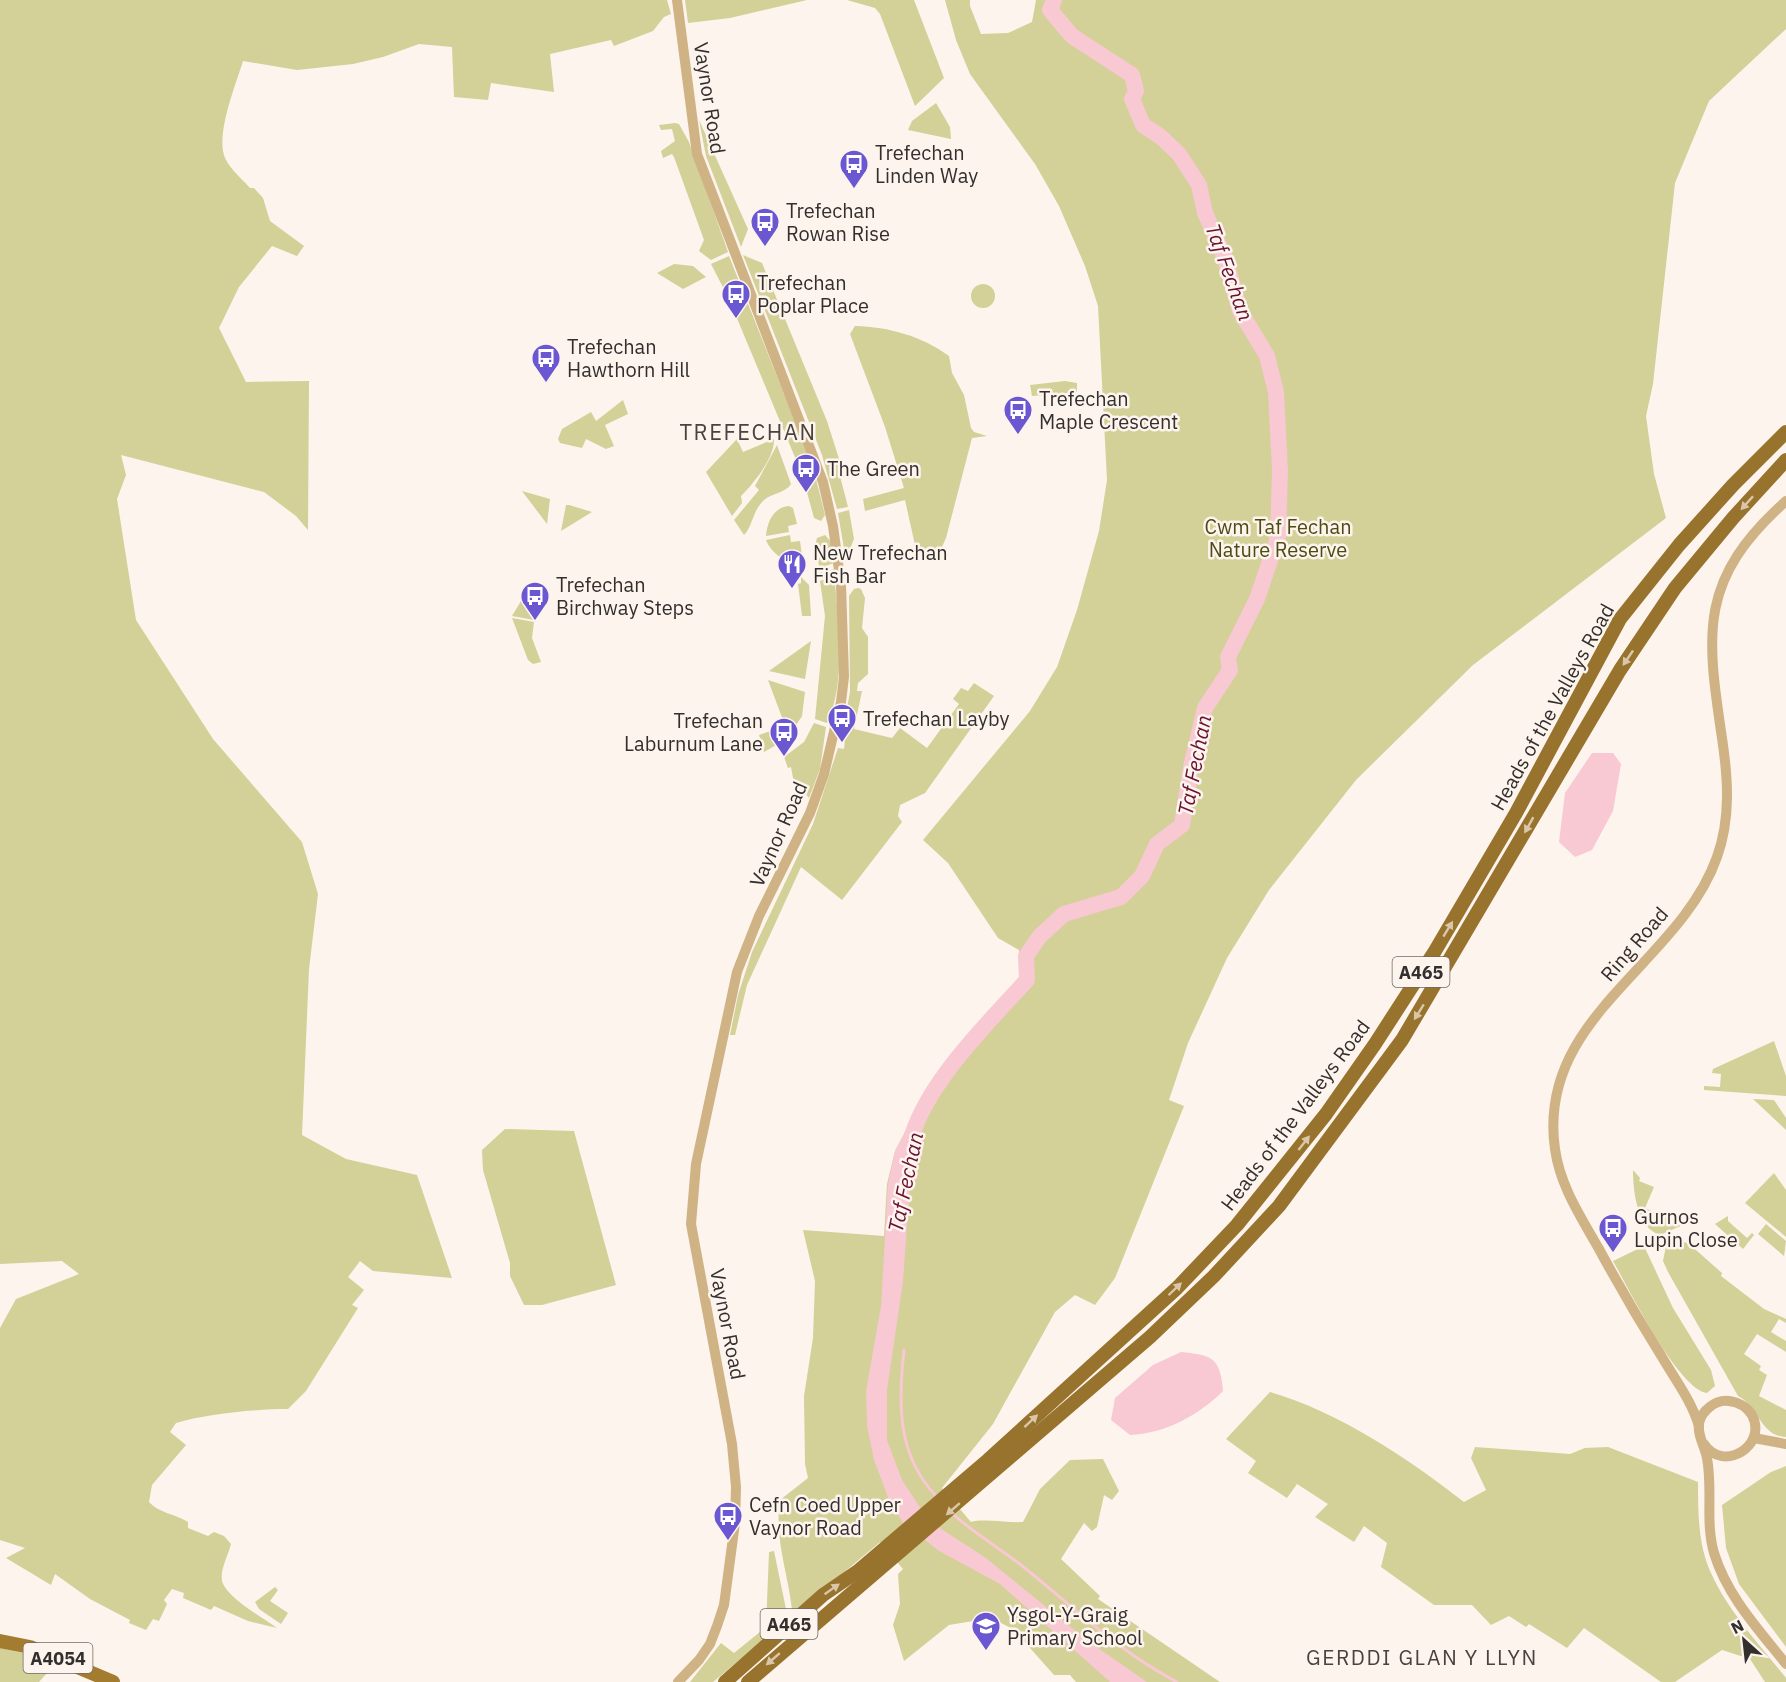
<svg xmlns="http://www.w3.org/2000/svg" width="1786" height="1682" viewBox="0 0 1786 1682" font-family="'IBM Plex Sans',sans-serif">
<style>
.green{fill:#d3d098}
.water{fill:#f8c8d3}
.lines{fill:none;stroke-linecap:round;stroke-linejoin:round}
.stream{stroke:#f8c8d3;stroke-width:3}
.river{stroke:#f8c8d3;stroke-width:16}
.tertiary{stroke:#cfb385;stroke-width:10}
.primary{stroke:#a47c30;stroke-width:14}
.trunk{stroke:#98732d;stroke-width:14}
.oneway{fill:#dac7aa}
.labels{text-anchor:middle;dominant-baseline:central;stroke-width:5;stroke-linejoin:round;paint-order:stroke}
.shield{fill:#fdf4ee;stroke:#706a67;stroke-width:1.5}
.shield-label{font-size:18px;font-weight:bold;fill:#332f2d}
.street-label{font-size:20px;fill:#332f2d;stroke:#fdf4ee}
.poi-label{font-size:20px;fill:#332f2d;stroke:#fdf4ee;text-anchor:start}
.park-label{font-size:20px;fill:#4d4a12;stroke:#fdf4ee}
.water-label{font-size:21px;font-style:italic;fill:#691033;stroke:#fdf4ee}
.neighbourhood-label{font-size:21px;letter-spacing:1.5px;fill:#49423d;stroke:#fdf4ee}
.quarter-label{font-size:22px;letter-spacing:1.5px;fill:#49423d;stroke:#fdf4ee}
</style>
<rect width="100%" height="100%" fill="#fdf4ee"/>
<!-- green -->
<g class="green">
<path d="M 0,0 L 667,0 L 671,14 L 664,17 L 653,31 L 614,46 L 611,40 L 550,54 L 554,92 L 491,83 L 488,100 L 454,97 L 452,47 L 419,44 L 383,57 L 353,64 L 297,70 L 243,61 C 236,84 215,135 225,158 C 230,169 242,179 250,188 L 254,188 L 263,198 L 270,221 L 304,246 L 297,256 L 272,246 L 239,287 L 219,328 L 246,382 L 309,381 L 308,530 L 296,516 L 264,492 L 121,455 L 126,475 L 117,499 L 136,620 L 213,739 L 302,842 L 318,894 L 309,969 L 302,1135 L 346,1159 L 417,1175 L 452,1278 L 373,1271 L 360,1261 L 348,1277 L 364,1290 L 352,1305 L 358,1308 L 306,1391 L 288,1409 C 256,1409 206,1414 176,1423 L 170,1432 L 186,1445 L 152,1485 L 149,1502 C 159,1513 175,1514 188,1522 L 188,1528 L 208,1536 L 214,1532 L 224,1536 L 231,1544 C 228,1556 220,1569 222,1581 C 226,1597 263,1618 277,1628 L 248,1621 L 214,1606 L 211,1610 L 183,1598 L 184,1593 L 172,1589 L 164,1600 L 167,1604 L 159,1621 L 153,1619 L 146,1630 L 129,1623 L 130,1620 L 90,1599 L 55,1574 L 51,1585 L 6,1558 L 25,1548 L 0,1540 L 0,1328 L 16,1299 L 79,1274 L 62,1261 L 0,1264 Z"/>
<polygon points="685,0 807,0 730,18 688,23"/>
<polygon points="847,0 914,0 944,78 915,106 880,14 875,8"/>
<path d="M 945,0 L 970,0 L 970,6 L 981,34 L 1008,33 L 1032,22 L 1036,0 L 1786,0 L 1786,29 L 1709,101 L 1675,183 L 1653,384 L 1646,416 L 1654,474 L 1666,518 L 1473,665 L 1356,780 L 1269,890 L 1227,958 L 1188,1043 L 1169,1100 L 1184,1106 L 1115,1278 L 1095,1305 L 1075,1295 L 1055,1312 L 993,1424 L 942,1488 L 971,1522 C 983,1518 1007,1523 1023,1522 L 1040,1489 L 1070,1460 L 1103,1459 L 1119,1491 L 1112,1500 L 1104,1495 L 1097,1527 L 1092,1531 L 1084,1523 L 1061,1559 L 1100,1596 L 1098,1599 L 1220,1682 L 1076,1682 L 1070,1675 L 1054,1675 L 1013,1629 L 991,1618 L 949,1625 L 904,1661 L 893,1625 L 900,1604 L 898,1574 L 903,1569 L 880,1542 L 713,1682 L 690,1682 L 721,1643 L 734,1653 L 766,1627 L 769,1552 L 774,1551 L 787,1614 L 792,1610 C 788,1572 774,1539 780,1500 L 808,1478 L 805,1464 L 804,1396 L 813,1338 L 815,1281 L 803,1230 L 884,1236 L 887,1184 L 895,1151 L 933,1079 L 1019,979 L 1019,950 L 998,938 L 948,863 L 923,840 L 1030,711 L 1057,667 L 1077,610 L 1099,531 L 1107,480 L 1098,306 L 1085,266 L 1059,206 L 1035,164 L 970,74 L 956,40 Z"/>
<polygon points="936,103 950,127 951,139 908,130 912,121"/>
<polygon points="699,120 748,229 741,247 706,156"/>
<polygon points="675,123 679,124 689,142 728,252 711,260 699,251 704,240 674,157 672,154 663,158 661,151 675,141 672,129 661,130 659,125"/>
<polygon points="743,255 762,263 827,421 841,465 840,476 848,507 837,509 822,455"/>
<polygon points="729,256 813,467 825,515 821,521 814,518 802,474 728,297 711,264"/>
<polygon points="674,264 693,266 706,277 683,289 657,273"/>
<circle cx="983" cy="296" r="12"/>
<path d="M 855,326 C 889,327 922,336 949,356 L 952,373 L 964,395 L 971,428 L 974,432 L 987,436 L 972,438 L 946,538 L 936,560 L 917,554 L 905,500 L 865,511 L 863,499 L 904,488 L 885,427 L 850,334 Z"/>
<polygon points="1065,381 1077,383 1077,392 1032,396 1030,385"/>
<polygon points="623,400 628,414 605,425 614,446 606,449 586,439 582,448 560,443 558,439 562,429 591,412 596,421"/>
<path d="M 774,439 C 775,457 754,483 741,496 L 742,503 L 732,516 L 706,472 L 737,439 L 743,452 Z"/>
<path d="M 777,445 L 791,484 C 786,493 771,493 763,501 C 752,512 753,526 744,535 L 734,520 L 759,490 L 755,486 Z"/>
<polygon points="522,491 550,499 547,524"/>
<polygon points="566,505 569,505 592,512 561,531"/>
<path d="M 789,506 L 793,508 L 797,524 L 788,526 L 789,532 L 766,536 C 767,523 773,507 789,506 Z"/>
<polygon points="849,510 854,539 848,554 845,555 838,513"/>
<path d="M 790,535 L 791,542 L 800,541 L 802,556 C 790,569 771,553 766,540 Z"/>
<polygon points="825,535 831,542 834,563 826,566 820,576 816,542 817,538"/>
<path d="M 834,569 C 837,618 848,678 827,723 L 815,719 L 825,616 L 820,581 L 825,579 L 828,571 Z"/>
<polygon points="801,577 809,585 811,616 802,616 798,584 801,583"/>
<polygon points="536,584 543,584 534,620 512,616 524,596"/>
<polygon points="858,588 861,589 865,598 862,628 868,637 868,674 858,683 857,691 862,691 854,729 892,738 900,728 927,748 959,704 953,699 961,688 968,691 974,683 994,696 925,793 900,805 898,816 902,822 842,900 801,867 747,985 735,1035 730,1035 738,995 752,952 813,824 838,748 844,749 845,740 841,739 850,692 849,596 854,589"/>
<polygon points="512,618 534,622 532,638 541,662 533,664 528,660"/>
<polygon points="811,641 805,679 769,671"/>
<polygon points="768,680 805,692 802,716 789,736"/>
<polygon points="814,723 826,727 820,769 809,798 793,778 791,767 788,768 784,757 804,742"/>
<polygon points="782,727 787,739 764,752 759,735"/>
<polygon points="1774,1041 1786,1076 1786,1096 1704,1090 1704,1086 1720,1087 1721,1074 1712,1073 1713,1069"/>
<polygon points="1753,1099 1774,1100 1786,1118 1786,1130"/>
<polygon points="505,1129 574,1131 616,1285 542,1305 524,1305 510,1276 510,1263 483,1170 482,1150"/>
<path d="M 1633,1170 L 1640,1178 L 1639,1181 L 1654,1187 L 1645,1208 L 1683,1225 L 1660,1235 C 1637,1228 1633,1191 1633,1170 Z"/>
<polygon points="1774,1173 1786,1190 1786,1237 1745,1203"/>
<polygon points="1728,1216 1728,1221 1747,1238 1752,1233 1754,1235 1743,1249 1715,1224"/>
<polygon points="1766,1224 1786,1241 1784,1256 1758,1234"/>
<path d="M 1676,1241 L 1688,1243 L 1722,1273 L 1721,1276 L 1764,1309 L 1786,1319 L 1786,1323 L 1779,1319 L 1771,1332 L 1786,1341 L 1786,1352 L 1757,1334 L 1744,1354 L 1761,1366 L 1759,1370 L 1767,1375 L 1759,1396 L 1786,1410 L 1786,1437 C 1760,1436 1759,1406 1738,1396 L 1668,1272 L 1663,1261 L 1666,1246 Z"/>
<path d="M 1644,1246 L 1673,1308 L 1711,1370 L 1715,1386 L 1707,1393 C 1678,1389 1629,1289 1613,1261 Z"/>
<path d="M 1270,1392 C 1337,1411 1409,1459 1464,1502 L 1486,1490 L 1471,1458 L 1475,1447 L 1570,1454 L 1585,1448 L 1608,1447 L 1698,1482 C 1698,1512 1698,1545 1711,1573 C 1728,1611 1760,1645 1786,1678 L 1786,1682 L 1765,1682 L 1750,1659 L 1722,1650 L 1675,1682 L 1661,1682 L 1584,1628 L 1567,1648 L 1529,1624 L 1526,1627 L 1509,1616 L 1491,1625 L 1472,1605 L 1434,1605 L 1381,1567 L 1387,1543 L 1364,1526 L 1354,1542 L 1315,1517 L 1328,1504 L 1297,1484 L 1287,1498 L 1248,1473 L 1256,1461 L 1226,1439 Z"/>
<polygon points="1786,1466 1786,1647 1739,1584 1726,1548 1722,1505 1771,1472"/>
<polygon points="275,1587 278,1590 270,1601 288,1613 281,1624 259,1609 255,1602"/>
<polygon points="0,1648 37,1656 55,1664 39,1682 0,1682"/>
</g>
<!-- water -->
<g class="water">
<polygon points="1592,753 1613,753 1621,764 1613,811 1592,850 1575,857 1559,842 1565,793"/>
<polygon points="910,1122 924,1137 911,1169 903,1282 887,1390 887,1440 902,1480 929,1521 986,1558 1088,1641 1147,1682 1110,1682 1000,1584 939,1551 903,1523 889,1500 874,1460 867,1426 866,1391 881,1306 888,1184 895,1151"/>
<path d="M 1181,1352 C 1213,1355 1220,1358 1223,1391 C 1199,1415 1164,1434 1130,1435 L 1111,1420 L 1115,1398 L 1153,1365 Z"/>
</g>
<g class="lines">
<!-- stream -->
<g class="stream">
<polyline points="908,1171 916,1178"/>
<path d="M 904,1350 C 898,1404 897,1456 937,1497"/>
<path d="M 952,1513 C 974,1534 1002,1549 1026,1569 C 1078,1611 1117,1650 1177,1682"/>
</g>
<!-- river -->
<path class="river" d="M 909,1147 C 921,1088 987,1024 1027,980 L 1026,956 L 1040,936 L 1064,914 L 1121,897 L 1142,876 L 1157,844 L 1182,825 L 1191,767 L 1205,708 L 1230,670 L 1228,657 L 1257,599 L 1278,537 L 1280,471 L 1276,392 L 1267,356 L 1240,311 L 1225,258 L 1205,213 L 1199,185 L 1179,154 L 1161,137 L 1143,125 L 1132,99 L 1136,91 L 1132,75 L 1072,36 L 1050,10 L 1054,0"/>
<!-- tertiary -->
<g class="tertiary">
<polyline points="677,0 697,154 823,482 833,526 841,585 844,677 841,702 824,774 810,813 759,916 737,972 696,1164 691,1224 732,1444 736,1487 735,1523 724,1605 717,1626 710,1644 699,1660 678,1682"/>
<path d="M 1699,1426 C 1691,1400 1676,1381 1662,1357 C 1640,1322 1619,1286 1599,1249 C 1581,1217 1560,1186 1555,1149 C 1536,1017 1679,965 1717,857 C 1731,818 1728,778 1722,738 C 1706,631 1699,579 1786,501"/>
<polyline points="1754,1438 1786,1444"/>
<path d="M 1704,1444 C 1723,1473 1768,1446 1752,1415 C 1747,1407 1738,1402 1729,1401 C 1716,1399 1702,1410 1699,1423 C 1697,1435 1705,1447 1707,1458 C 1713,1490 1705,1522 1714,1553 C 1727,1596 1759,1630 1786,1664"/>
</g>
<!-- primary -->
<polyline class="primary" points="0,1641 30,1647 113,1682"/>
<!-- trunk -->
<g class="trunk">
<polyline points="725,1682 823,1595 858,1571 988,1460 1177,1288 1237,1225 1326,1114 1375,1044 1435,951 1516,813 1620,619 1679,545 1733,485 1786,432"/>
<polyline points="748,1682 1150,1337 1214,1276 1279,1206 1402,1040 1620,670 1675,588 1733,518 1786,460"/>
</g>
</g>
<!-- one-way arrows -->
<defs><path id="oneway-solid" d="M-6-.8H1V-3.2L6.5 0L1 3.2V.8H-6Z" transform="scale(1.5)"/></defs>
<g class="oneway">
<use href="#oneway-solid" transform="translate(1747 503) rotate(132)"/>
<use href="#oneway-solid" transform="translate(1628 658) rotate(124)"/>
<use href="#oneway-solid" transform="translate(1529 825) rotate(119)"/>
<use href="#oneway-solid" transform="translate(1448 929) rotate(-59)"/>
<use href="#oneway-solid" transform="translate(1419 1012) rotate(122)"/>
<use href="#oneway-solid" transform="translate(1304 1143) rotate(-52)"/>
<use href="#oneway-solid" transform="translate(1175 1289) rotate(-44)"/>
<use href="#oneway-solid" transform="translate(1031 1421) rotate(-43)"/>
<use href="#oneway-solid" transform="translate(953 1509) rotate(139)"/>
<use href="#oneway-solid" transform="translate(832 1589) rotate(-35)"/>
<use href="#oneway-solid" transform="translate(773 1659) rotate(139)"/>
</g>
<!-- icons -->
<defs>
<g id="bus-pin" transform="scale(1.5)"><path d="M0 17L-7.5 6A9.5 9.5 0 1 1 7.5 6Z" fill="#6b57d1" stroke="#fdf4ee"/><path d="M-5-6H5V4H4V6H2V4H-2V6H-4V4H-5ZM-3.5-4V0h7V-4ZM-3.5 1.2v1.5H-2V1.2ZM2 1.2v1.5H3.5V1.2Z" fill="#fff"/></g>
<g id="restaurant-pin" transform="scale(1.5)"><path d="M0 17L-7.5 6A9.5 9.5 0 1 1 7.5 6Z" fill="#6b57d1" stroke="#fdf4ee"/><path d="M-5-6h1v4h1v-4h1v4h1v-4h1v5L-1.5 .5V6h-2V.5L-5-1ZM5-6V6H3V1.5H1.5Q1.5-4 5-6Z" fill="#fff"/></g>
<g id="school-pin" transform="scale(1.5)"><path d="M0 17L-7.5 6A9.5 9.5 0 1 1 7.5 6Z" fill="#6b57d1" stroke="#fdf4ee"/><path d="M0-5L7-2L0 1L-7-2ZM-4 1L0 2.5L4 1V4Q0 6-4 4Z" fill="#fff"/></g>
</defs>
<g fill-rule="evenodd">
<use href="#bus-pin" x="854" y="164"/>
<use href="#bus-pin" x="765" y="222"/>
<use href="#bus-pin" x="736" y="294"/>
<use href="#bus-pin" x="546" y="358"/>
<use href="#bus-pin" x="1018" y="410"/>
<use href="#bus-pin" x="806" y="468"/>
<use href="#restaurant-pin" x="792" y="564"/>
<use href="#bus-pin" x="535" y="596"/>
<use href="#bus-pin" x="842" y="718"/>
<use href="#bus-pin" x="784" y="732"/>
<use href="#bus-pin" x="1613" y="1228"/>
<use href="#bus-pin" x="728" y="1516"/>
<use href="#school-pin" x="986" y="1626"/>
</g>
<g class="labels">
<!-- shield labels -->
<g class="shield">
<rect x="1392.5" y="957" width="57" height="30" rx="4.5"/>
<rect x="760.5" y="1609" width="57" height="30" rx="4.5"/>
<rect x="23.5" y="1643" width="69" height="30" rx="4.5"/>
</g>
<g class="shield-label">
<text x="1421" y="972">A465</text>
<text x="789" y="1624">A465</text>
<text x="58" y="1658">A4054</text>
</g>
<!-- street labels -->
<g class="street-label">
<text transform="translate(710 98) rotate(81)">Vaynor Road</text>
<text transform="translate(1552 707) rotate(-61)">Heads of the Valleys Road</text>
<text transform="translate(778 834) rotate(-66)">Vaynor Road</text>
<text transform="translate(1634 944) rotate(-49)">Ring Road</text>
<text transform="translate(1295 1115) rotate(-53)">Heads of the Valleys Road</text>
<text transform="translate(728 1324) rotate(79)">Vaynor Road</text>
</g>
<!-- poi labels -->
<g class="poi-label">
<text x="875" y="152">Trefechan<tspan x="875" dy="23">Linden Way</tspan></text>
<text x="786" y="210">Trefechan<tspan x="786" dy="23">Rowan Rise</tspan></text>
<text x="757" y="282">Trefechan<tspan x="757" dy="23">Poplar Place</tspan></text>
<text x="567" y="346">Trefechan<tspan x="567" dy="23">Hawthorn Hill</tspan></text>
<text x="1039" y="398">Trefechan<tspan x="1039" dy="23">Maple Crescent</tspan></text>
<text x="827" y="468">The Green</text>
<text x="813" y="552">New Trefechan<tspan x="813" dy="23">Fish Bar</tspan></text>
<text x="556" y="584">Trefechan<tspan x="556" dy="23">Birchway Steps</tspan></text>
<text x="863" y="718">Trefechan Layby</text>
<text x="763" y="720" text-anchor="end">Trefechan<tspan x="763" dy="23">Laburnum Lane</tspan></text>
<text x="1634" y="1216">Gurnos<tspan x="1634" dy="23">Lupin Close</tspan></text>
<text x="749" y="1504">Cefn Coed Upper<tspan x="749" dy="23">Vaynor Road</tspan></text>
<text x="1007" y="1614">Ysgol-Y-Graig<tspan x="1007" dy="23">Primary School</tspan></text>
</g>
<!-- park labels -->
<g class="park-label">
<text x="1278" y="526">Cwm Taf Fechan<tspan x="1278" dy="23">Nature Reserve</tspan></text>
</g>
<!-- water labels -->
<g class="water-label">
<text transform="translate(1230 272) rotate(70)">Taf Fechan</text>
<text transform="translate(1194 765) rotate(-79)">Taf Fechan</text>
<text transform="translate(905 1182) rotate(-78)">Taf Fechan</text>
</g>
<!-- neighbourhood labels -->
<g class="neighbourhood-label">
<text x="1422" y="1657">GERDDI GLAN Y LLYN</text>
</g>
<!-- quarter labels -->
<g class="quarter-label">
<text x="748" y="431">TREFECHAN</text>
</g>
</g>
<!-- north arrow -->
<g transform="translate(1744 1640) rotate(333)" stroke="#fdf4ee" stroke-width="4.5" paint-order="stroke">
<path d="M0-4.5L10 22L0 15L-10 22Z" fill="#332f2d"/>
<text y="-9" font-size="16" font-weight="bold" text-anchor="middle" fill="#332f2d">N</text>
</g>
</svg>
